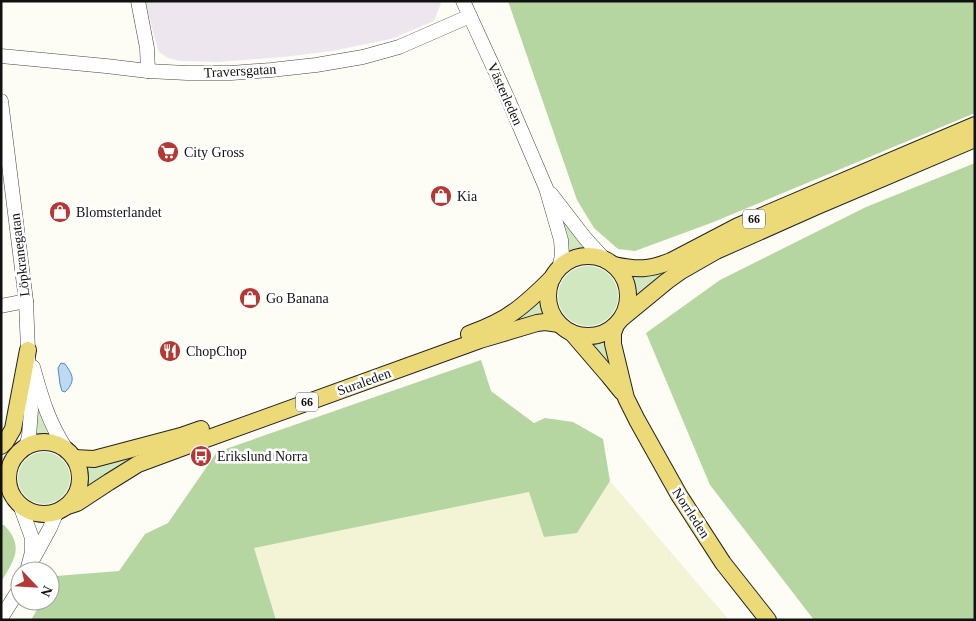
<svg xmlns="http://www.w3.org/2000/svg" width="976" height="621" viewBox="0 0 976 621" font-family="'Times New Roman',serif">
<style>
.industrial{fill:#eee6ee}
.farmland{fill:#f3f3d6}
.green{fill:#d1e7c0}
.forest{fill:#b5d6a1}
.water{fill:#bedaf1;stroke:#4b89c2}
.lines{fill:none;stroke-linecap:round;stroke-linejoin:round}
.minor-casing{stroke:#444;stroke-width:15}
.major-casing{stroke:#222;stroke-width:18}
.minor{stroke:#fff;stroke-width:14}
.major{stroke:#ecd977;stroke-width:16}
.labels{text-anchor:middle;dominant-baseline:central;stroke-width:5;stroke-linejoin:round;paint-order:stroke}
.shield{fill:#fff;stroke:#585858;stroke-width:1}
.shield-label{font-size:12px;font-weight:bold;fill:#111}
.street-label{font-size:14px;fill:#111;stroke:#fff}
.poi-label{font-size:14px;fill:#111;stroke:#fff;text-anchor:start}
</style>
<rect width="100%" height="100%" fill="#fefdf5"/>
<!-- industrial -->
<polygon class="industrial" points="145,1 441,1 441,3 434,21 391,39 332,51 284,57 218,62 180,61 168,58 159,52 156,43"/>
<!-- farmland -->
<polygon class="farmland" points="610,481 729,620 276,620 253,548 529,492 577,533"/>
<!-- green -->
<g class="green">
<polygon points="561,216 587,249 577,250 569,253"/>
<circle cx="588" cy="296" r="30"/>
<polygon points="667,271 634,298 634,287 630,276 649,275"/>
<polygon points="541,297 542,307 545,316 503,328"/>
<polygon points="607,339 616,375 588,343 597,342"/>
<polygon points="36,399 52,435 34,435"/>
<circle cx="44" cy="478" r="26"/>
<polygon points="129,458 130,459 130,462 84,492 87,480 85,467 94,467"/>
</g>
<!-- forest -->
<g class="forest">
<polygon points="508,1 975,1 975,113 711,223 635,251 618,249 594,228 577,200"/>
<polygon points="975,163 975,620 814,620 710,485 646,333 720,280 866,207"/>
<polygon points="481,360 491,391 534,423 545,418 573,422 603,439 610,481 577,533 544,537 529,492 254,548 276,620 31,620 42,601 50,601 50,587 56,576 119,571 145,534 168,523 217,452"/>
<path d="M 1,525 L 4,525 C 25,547 14,560 1,582 Z"/>
</g>
<!-- water -->
<path class="water" d="M 61,363 L 65,364 C 73,375 76,381 65,392 L 62,391 L 60,384 L 58,368 Z"/>
<g class="lines">
<!-- minor casing -->
<g class="minor-casing">
<g id="minor">
<polyline points="138,1 147,48 148,71"/>
<polyline points="463,1 507,97 546,188 561,240 562,255 559,269"/>
<polyline points="1,56 106,66 148,71 187,73 231,73 271,70 316,65 363,57 399,47 470,16"/>
<polyline points="1,101 26,301 28,350 28,379 31,410 29,436 26,447"/>
<polyline points="551,194 585,238 606,261"/>
<polyline points="1,306 26,301"/>
<path d="M 33,367 C 42,399 48,421 66,449"/>
<polyline points="20,505 32,538 32,552 27,571"/>
<polyline points="33,559 50,528 57,511"/>
<polyline points="1,618 20,588"/>
</g>
</g>
<!-- major casing -->
<g class="major-casing">
<g id="major">
<circle cx="588" cy="296" r="40"/>
<path d="M 614,265 C 637,270 649,270 671,261 L 738,226 L 975,125"/>
<polyline points="622,318 667,281 681,271 716,251 815,207 975,139"/>
<polyline points="616,325 613,333 613,344 626,398 637,420 679,495 723,563 768,620"/>
<polyline points="572,333 609,376 622,392"/>
<path d="M 469,334 C 483,329 503,320 515,311 C 529,301 541,289 553,277"/>
<circle cx="44" cy="478" r="36"/>
<polyline points="1,446 6,441 13,429 28,350"/>
<polyline points="74,458 94,459 181,436 201,429"/>
<polyline points="65,507 77,503 109,482 138,464 184,447 480,340 537,323 545,322 559,324"/>
</g>
</g>
<!-- minor -->
<use href="#minor" class="minor"/>
<!-- major -->
<use href="#major" class="major"/>
</g>
<!-- icons -->
<defs>
<g id="supermarket-disc" transform="scale(1.125)"><circle r="9.5" fill="#b53834" stroke="#fff"/><path d="M-6-5.5h2.5l.6 2H6L4.5 2H-2.5L-4.4-4H-6ZM-1.5 3.2a1.3 1.3 0 1 0 .1 0ZM3 3.2a1.3 1.3 0 1 0 .1 0Z" fill="#fff"/></g>
<g id="shop-disc" transform="scale(1.125)"><circle r="9.5" fill="#b53834" stroke="#fff"/><path d="M-5-2.5h2.3a2.7 3.5 0 0 1 5.4 0H5L5.5 6h-11ZM-1.5-2.5h3a1.5 2.3 0 0 0-3 0Z" fill="#fff"/></g>
<g id="restaurant-disc" transform="scale(1.125)"><circle r="9.5" fill="#b53834" stroke="#fff"/><path d="M-5-6h1v4h1v-4h1v4h1v-4h1v5L-1.5 .5V6h-2V.5L-5-1ZM5-6V6H3V1.5H1.5Q1.5-4 5-6Z" fill="#fff"/></g>
<g id="bus-disc" transform="scale(1.125)"><circle r="9.5" fill="#b53834" stroke="#fff"/><path d="M-5-6H5V4H4V6H2V4H-2V6H-4V4H-5ZM-3.5-4V0h7V-4ZM-3.5 1.2v1.5H-2V1.2ZM2 1.2v1.5H3.5V1.2Z" fill="#fff"/></g>
</defs>
<g fill-rule="evenodd">
<use href="#supermarket-disc" x="168" y="152"/>
<use href="#shop-disc" x="441" y="196"/>
<use href="#shop-disc" x="60" y="212"/>
<use href="#shop-disc" x="250" y="298"/>
<use href="#restaurant-disc" x="170" y="351"/>
<use href="#bus-disc" x="201" y="456"/>
</g>
<g class="labels">
<!-- shield labels -->
<g class="shield">
<rect x="743" y="209.5" width="22" height="19" rx="4"/>
<rect x="296" y="392.5" width="22" height="19" rx="4"/>
</g>
<g class="shield-label">
<text x="754" y="219">66</text>
<text x="307" y="402">66</text>
</g>
<!-- street labels -->
<g class="street-label">
<text transform="translate(240 71) rotate(-3)">Traversgatan</text>
<text transform="translate(505 94) rotate(66)">Västerleden</text>
<text transform="translate(20 255) rotate(-97)">Löpkranegatan</text>
<text transform="translate(364 382) rotate(-20)">Suraleden</text>
<text transform="translate(691 513) rotate(57)">Norrleden</text>
</g>
<!-- poi labels -->
<g class="poi-label">
<text x="184" y="152">City Gross</text>
<text x="457" y="196">Kia</text>
<text x="76" y="212">Blomsterlandet</text>
<text x="266" y="298">Go Banana</text>
<text x="186" y="351">ChopChop</text>
<text x="217" y="456">Erikslund Norra</text>
</g>
</g>
<!-- border -->
<rect width="976" height="621" fill="none" stroke="#111111" stroke-width="5"/>
<!-- north arrow -->
<g transform="translate(35 586) rotate(115)"><circle r="24" fill="#ffffff" stroke="#a0a0a0"/>
<path d="M0-4L9 19L0 12L-9 19Z" fill="#b53834"/>
<text y="-8" font-size="14" font-weight="bold" text-anchor="middle" fill="#111111">N</text>
</g>
</svg>
